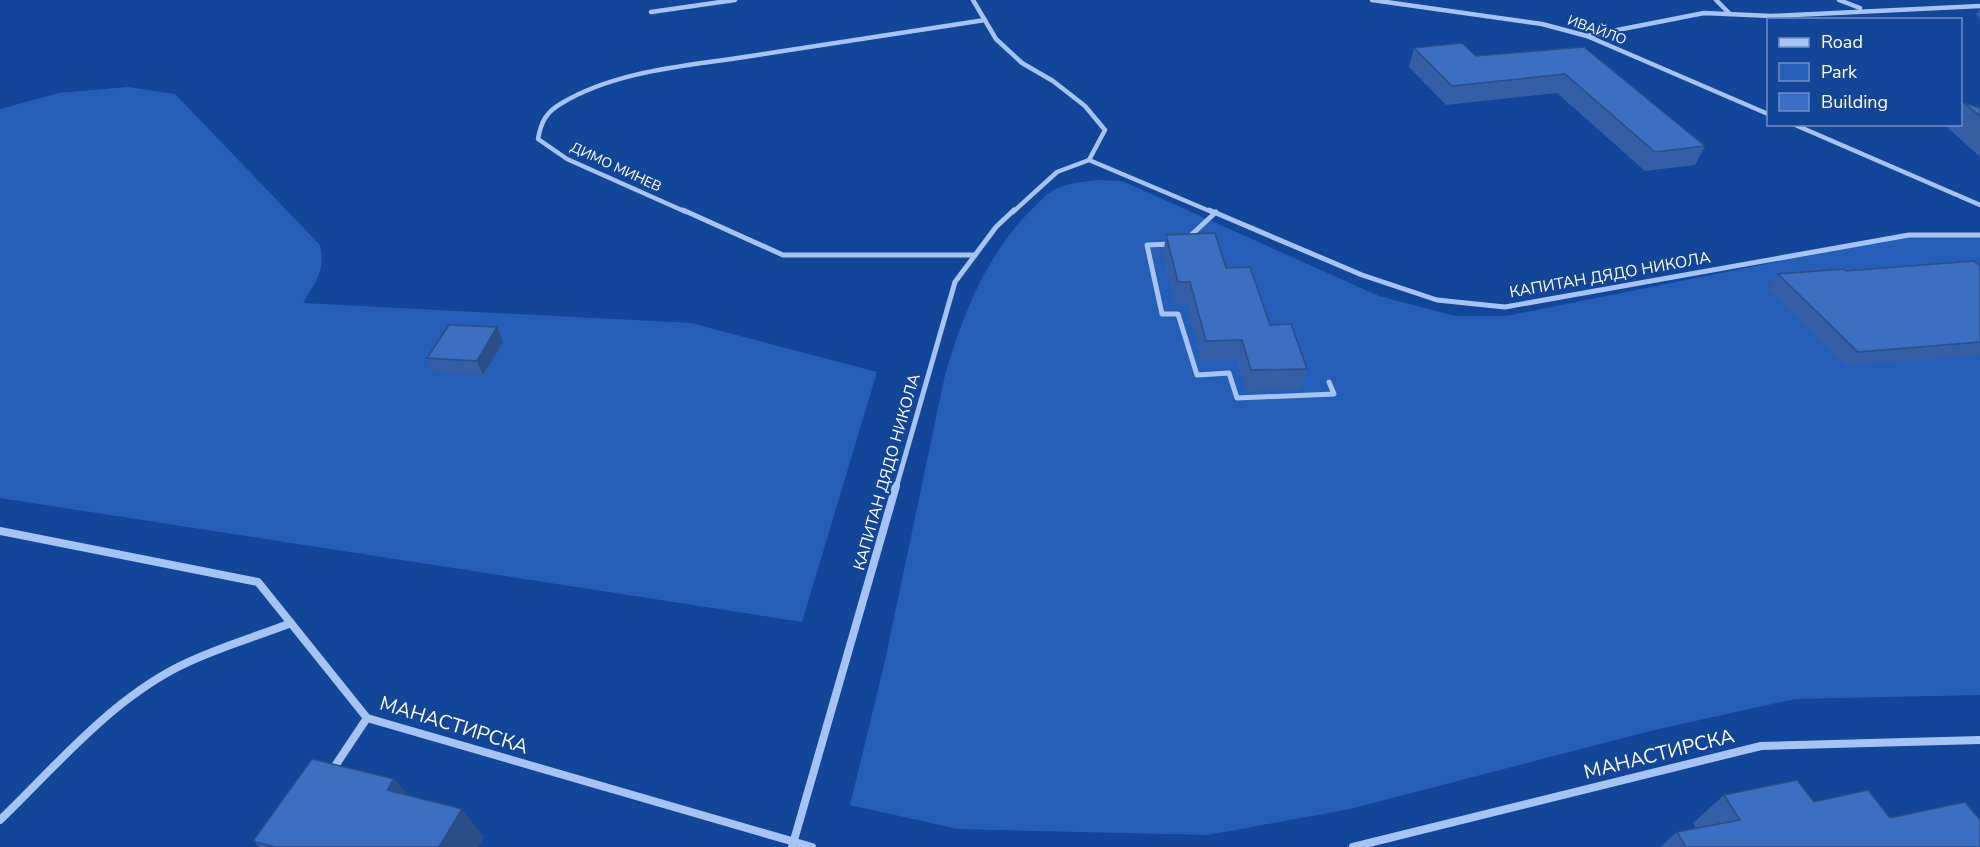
<svg xmlns="http://www.w3.org/2000/svg" width="1980" height="847" viewBox="0 0 1980 847" font-family="'Nunito Sans',sans-serif">
<style>
.green{fill:#265eb7}
.lines{fill:none;stroke-linecap:round;stroke-linejoin:round}
.street-far2{stroke:#a6c4f3;stroke-width:4.5}
.street-far1{stroke:#a6c4f3;stroke-width:5}
.street{stroke:#a6c4f3;stroke-width:8}
.wall{fill:#345fa5}
.shaded-wall{fill:#2a4e86}
.building{fill:#3c6fc0;stroke:#2a4e86;stroke-width:1.5}
.labels{text-anchor:middle;dominant-baseline:central;stroke-width:4.5;stroke-linejoin:round;paint-order:stroke}
.far-street-label{font-size:14px;fill:#fff;stroke:#134599}
.street-label{font-size:16px;fill:#fff;stroke:#134599}
.near-street-label{font-size:20px;fill:#fff;stroke:#134599}
</style>
<rect width="100%" height="100%" fill="#134599"/>
<!-- green -->
<g class="green">
<path d="M 128,87 L 175,94 L 320,245 C 326,272 315,282 303,303 L 691,323 L 877,372 L 802,622 L 0,498 L 0,109 L 59,93 Z"/>
<path d="M 1098,180 L 1122,181 L 1379,296 L 1455,316 L 1506,316 L 1909,235 L 1980,235 L 1980,695 L 1795,699 L 1650,731 L 1350,809 L 1208,835 L 958,829 L 850,805 L 884,665 L 945,375 C 963,314 986,255 1032,209 C 1038,204 1043,197 1049,193 C 1064,183 1081,182 1098,180 Z"/>
</g>
<g class="lines">
<!-- street-far2 -->
<g class="street-far2">
<polyline points="973,0 996,39 1022,63 1053,81 1085,106 1105,130 1089,160 1057,172 1013,212"/>
<polyline points="1372,0 1542,24 1587,36 1768,114"/>
<polyline points="1716,0 1730,14"/>
<polyline points="1839,0 1860,8"/>
<polyline points="651,12 735,0"/>
<polyline points="1587,36 1704,13 1771,16 1980,6"/>
<polyline points="1793,124 1980,205"/>
<polyline points="1089,160 1212,212"/>
<path d="M 686,212 L 567,159 L 538,139 C 541,122 546,112 562,103 C 617,70 689,66 751,56 C 829,44 907,32 985,20"/>
</g>
<!-- street-far1 -->
<g class="street-far1">
<polyline points="683,210 783,255 975,255"/>
<polyline points="1209,210 1362,275 1437,300 1505,307 1909,235 1980,235"/>
<polyline points="1188,238 1216,212"/>
<polyline points="1171,244 1147,245 1162,314 1178,314 1197,375 1229,373 1237,398 1334,394 1329,382"/>
<polyline points="896,488 955,282 996,227 1014,210"/>
</g>
<!-- street -->
<g class="street">
<polyline points="0,531 258,582 367,718 812,847"/>
<polyline points="333,769 367,718"/>
<path d="M 0,820 C 55,767 107,704 176,668 C 212,649 253,638 291,623"/>
<polyline points="792,847 896,486"/>
<polyline points="1353,847 1761,746 1980,740"/>
</g>
</g>
<!-- wall -->
<g class="wall">
<polygon points="1980,9 1980,20 1976,14"/>
<polygon points="1584,47 1705,146 1695,165 1645,171 1557,93 1446,105 1409,67 1414,48 1476,56"/>
<polygon points="1964,103 1980,108 1980,157 1947,127 1949,124 1960,124 1960,108"/>
<polygon points="1166,235 1226,268 1270,325 1307,369 1301,389 1246,391 1237,360 1202,361 1187,303 1175,303 1163,255"/>
<polygon points="1980,266 1980,355 1847,366 1769,288 1778,274"/>
<polygon points="503,342 483,375 435,372 427,358"/>
<polygon points="394,779 409,796 484,837 478,847 260,847 253,841"/>
<polygon points="1724,795 1814,802 1890,818 1980,847 1660,847 1677,832 1696,828 1693,823"/>
</g>
<!-- shaded-wall -->
<g class="shaded-wall">
<polygon points="497,327 503,342 483,375 477,361"/>
<polygon points="394,779 419,807 387,790"/>
<polygon points="462,809 484,837 478,847 439,847"/>
</g>
<!-- building -->
<g class="building">
<polygon points="1462,43 1476,56 1584,47 1705,146 1655,152 1565,74 1452,86 1414,48"/>
<polygon points="1964,103 1980,108 1980,116"/>
<polygon points="1215,233 1226,268 1250,267 1270,325 1291,324 1307,369 1251,370 1242,340 1206,341 1190,282 1178,282 1166,235"/>
<polygon points="1974,261 1980,266 1980,342 1858,352 1778,274 1844,269 1846,271"/>
<polygon points="449,325 497,327 477,361 427,358"/>
<polygon points="312,759 394,779 387,790 462,809 439,847 274,847 253,841"/>
<polygon points="1797,780 1814,802 1868,790 1890,818 1965,802 1980,820 1980,847 1686,847 1677,832 1740,820 1724,795"/>
</g>
<g class="labels">
<!-- far-street labels -->
<g class="far-street-label">
<text transform="translate(1597 30) rotate(20)">ИВАЙЛО</text>
<text transform="translate(616 167) rotate(25)">ДИМО МИНЕВ</text>
</g>
<!-- street labels -->
<g class="street-label">
<text transform="translate(1610 275) rotate(-10)">КАПИТАН ДЯДО НИКОЛА</text>
<text transform="translate(887 472) rotate(-74)">КАПИТАН ДЯДО НИКОЛА</text>
</g>
<!-- near-street labels -->
<g class="near-street-label">
<text transform="translate(454 725) rotate(17)">МАНАСТИРСКА</text>
<text transform="translate(1659 754) rotate(-14)">МАНАСТИРСКА</text>
</g>
</g>
<!-- legend -->
<rect x="1767" y="18" width="195" height="108" fill="#134599" stroke="#718fc2" stroke-width="1.5"/>
<rect x="1779" y="38" width="30" height="9" fill="#a6c4f3" stroke="#718fc2" stroke-width="1.5"/>
<text x="1821" y="48" font-size="18" fill="#ffffff">Road</text>
<rect x="1779" y="63" width="30" height="18" fill="#265eb7" stroke="#718fc2" stroke-width="1.5"/>
<text x="1821" y="78" font-size="18" fill="#ffffff">Park</text>
<rect x="1779" y="93" width="30" height="18" fill="#3c6fc0" stroke="#718fc2" stroke-width="1.5"/>
<text x="1821" y="108" font-size="18" fill="#ffffff">Building</text>
</svg>
